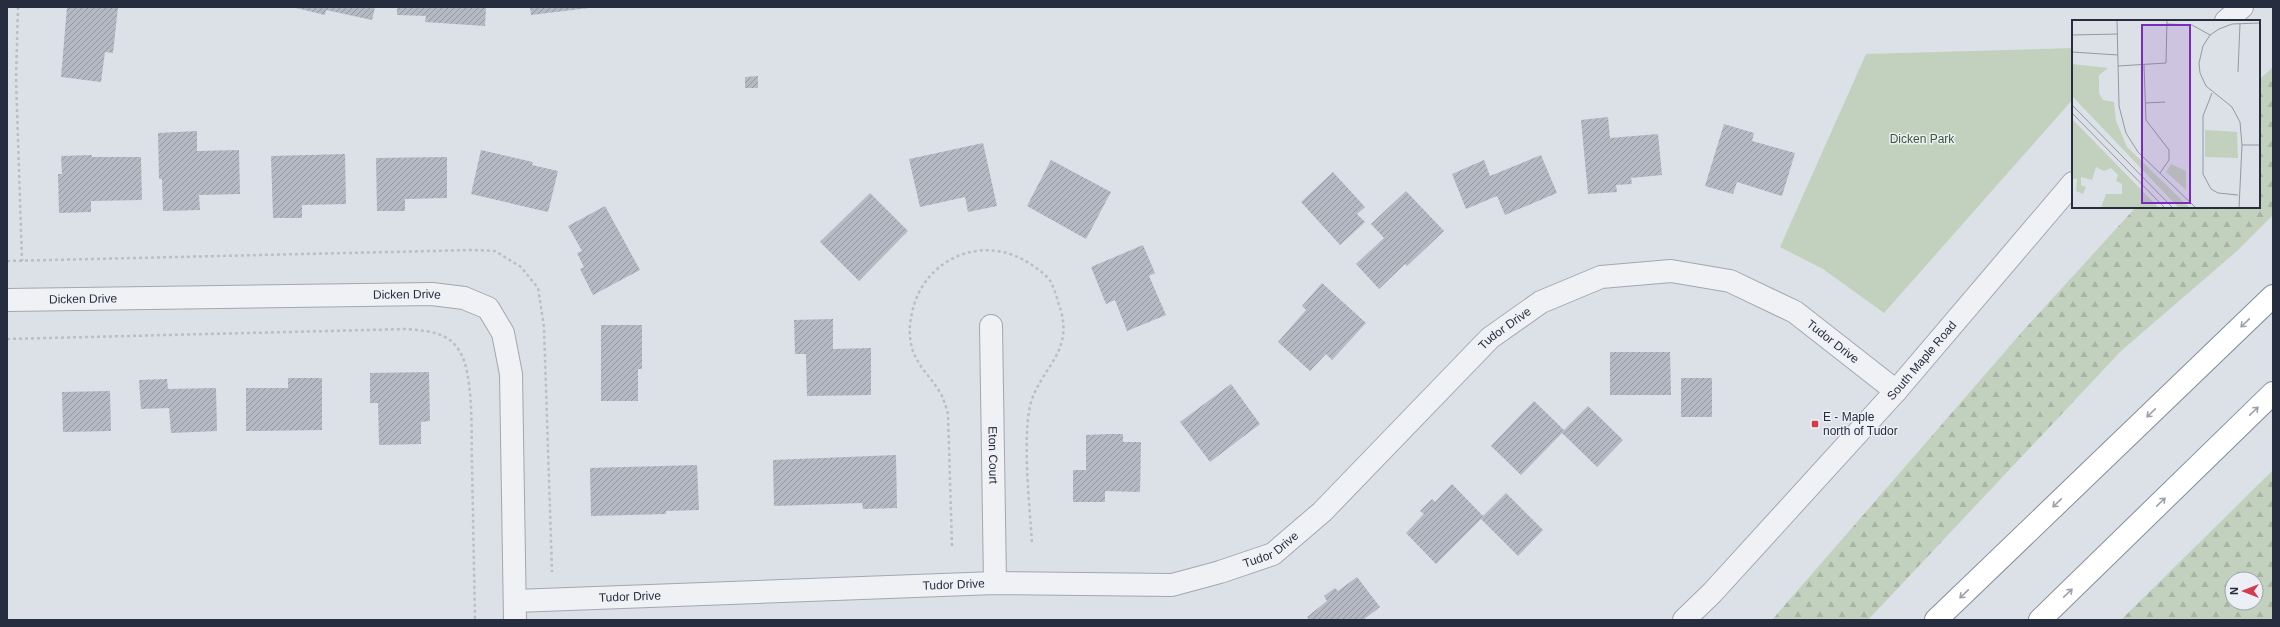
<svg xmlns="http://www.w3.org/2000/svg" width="2280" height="627" viewBox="0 0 2280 627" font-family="Helvetica,sans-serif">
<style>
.forest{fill:url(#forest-firs);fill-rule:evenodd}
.green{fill:#c2d1bd}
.building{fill:url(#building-hatch)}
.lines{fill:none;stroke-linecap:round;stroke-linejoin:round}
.minor-casing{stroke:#a2a7b1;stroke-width:24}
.highway-casing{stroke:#838d9e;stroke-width:24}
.path{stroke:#bbbec5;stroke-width:2.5;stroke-dasharray:3 3;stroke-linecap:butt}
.minor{stroke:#eff1f5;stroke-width:22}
.highway{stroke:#fff;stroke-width:22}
.oneway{stroke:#9da0a8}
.poi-dot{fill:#d23c4c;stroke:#eceff5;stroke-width:1.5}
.labels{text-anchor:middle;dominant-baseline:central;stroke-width:3;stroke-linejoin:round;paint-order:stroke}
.park-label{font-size:12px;fill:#385a33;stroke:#eceff5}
.street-label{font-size:12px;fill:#262d3e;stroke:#eceff5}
.poi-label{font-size:12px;fill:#262d3e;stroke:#eceff5;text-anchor:start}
.inset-road{fill:none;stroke:#9398a3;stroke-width:1}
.view{fill:#7b2cbf;fill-opacity:0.15;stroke:#7b2cbf;stroke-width:2}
.inset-edge{fill:none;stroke:#262d3e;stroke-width:2}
</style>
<defs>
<pattern id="forest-firs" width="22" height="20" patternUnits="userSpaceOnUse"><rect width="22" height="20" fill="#c2d1bd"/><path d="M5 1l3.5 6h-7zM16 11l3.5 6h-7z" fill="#a7b4a4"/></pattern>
<pattern id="building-hatch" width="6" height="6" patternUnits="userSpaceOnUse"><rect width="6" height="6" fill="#b4b9c4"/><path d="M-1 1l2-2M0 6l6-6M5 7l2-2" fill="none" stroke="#9297a1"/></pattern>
</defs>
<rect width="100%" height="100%" fill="#dce0e7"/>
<!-- forest -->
<g class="forest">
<polygon points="2273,67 2273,215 2237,251 2121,351 1868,620 1772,620 2022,332 2136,207 2259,207 2259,80"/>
<path d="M 2273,470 L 2273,620 L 2121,620 ZM 2232,579 L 2256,579 L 2256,603 L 2232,603 Z"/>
</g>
<!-- green -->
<polygon class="green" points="2073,48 2073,99 1884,313 1823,269 1780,247 1866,54"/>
<!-- building -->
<g class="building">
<polygon points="67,7 118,7 113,53 105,52 101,82 61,77"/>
<polygon points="292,7 375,7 372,20 326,10 325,15"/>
<polygon points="397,7 486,7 485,26 425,22 426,16 397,15"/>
<polygon points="530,7 589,7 589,8 531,15"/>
<polygon points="758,76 758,88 745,88 745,77"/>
<polygon points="1608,117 1610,138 1658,134 1662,175 1631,178 1632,184 1616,185 1617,192 1588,194 1581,120"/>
<polygon points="1724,124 1754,133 1752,141 1795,153 1782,196 1737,182 1733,194 1705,186"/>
<polygon points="197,131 197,151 239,150 240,194 199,195 200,210 163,211 162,179 159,179 158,133"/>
<polygon points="983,143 997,206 968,212 965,197 920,207 909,159"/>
<polygon points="481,150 533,162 532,165 558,171 548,212 471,194"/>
<polygon points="345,154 346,204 302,205 302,218 273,218 271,156"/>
<polygon points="92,155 92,157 141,157 142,200 91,201 91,212 59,213 58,174 62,174 61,156"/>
<polygon points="1541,155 1557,193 1505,215 1497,196 1466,209 1452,174 1484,160 1490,176"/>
<polygon points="447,157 447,198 405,199 405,211 377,211 376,158"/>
<polygon points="1051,160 1111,192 1086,239 1027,206"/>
<polygon points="1333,172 1365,207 1357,214 1365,222 1340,245 1301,202"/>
<polygon points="1406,191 1444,231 1407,266 1405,264 1379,289 1356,264 1384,238 1371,224"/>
<polygon points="870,193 908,231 859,281 820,242"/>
<polygon points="605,206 640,270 593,295 580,269 584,267 577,253 582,251 568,226"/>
<polygon points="1143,245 1155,273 1149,276 1166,315 1127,331 1115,300 1106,304 1091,267"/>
<polygon points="1322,283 1366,323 1332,360 1326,354 1310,371 1278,342 1306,310 1302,306"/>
<polygon points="833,319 833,349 871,348 871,395 807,396 806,354 795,354 794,320"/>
<polygon points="601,325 642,325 642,369 638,369 638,401 601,401"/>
<polygon points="1610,352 1670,352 1671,395 1610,395"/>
<polygon points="429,372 430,421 421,422 421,444 379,445 378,403 370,403 370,373"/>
<polygon points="288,378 322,378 322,430 246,431 246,388 288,388"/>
<rect x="1681" y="378" width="31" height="39"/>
<polygon points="167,379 168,389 216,388 217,431 171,433 169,408 141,409 139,380"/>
<polygon points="1231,384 1260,424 1210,462 1180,422"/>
<polygon points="110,391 111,431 63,432 62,392"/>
<polygon points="1534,401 1564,430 1588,406 1623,440 1597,467 1562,433 1521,475 1491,446"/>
<polygon points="1109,434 1123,434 1123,442 1141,442 1140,492 1105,491 1105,502 1073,502 1073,470 1086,470 1086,435"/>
<polygon points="896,455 897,508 863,509 862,503 774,506 773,460"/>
<polygon points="697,465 699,510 666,511 666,514 591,516 590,468"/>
<polygon points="1452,484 1483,516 1506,493 1543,530 1518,556 1481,519 1436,564 1406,533 1424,514 1420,511 1432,499 1435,502"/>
<polygon points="1357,577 1380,607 1363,620 1309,620 1307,617 1327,601 1324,596 1335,588 1338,591"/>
</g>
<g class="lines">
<!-- minor casing -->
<g class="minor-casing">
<g id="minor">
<polyline points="2226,21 2242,7"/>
<path id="s1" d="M 7,300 L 432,294 L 464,298 L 488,308 L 503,333 L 511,374 L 515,620"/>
<path id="s2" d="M 991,326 L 995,583"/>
<path id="s3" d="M 515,601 L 995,583 L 1172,585 L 1220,572 L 1273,554 L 1322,512 L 1490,338 L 1541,302 L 1601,277 L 1671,271 L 1730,281 L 1795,312 L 1896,391"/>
<path id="s4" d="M 1684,620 L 1712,593 L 1896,391 L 2073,183"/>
</g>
</g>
<!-- highway casing -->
<g class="highway-casing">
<g id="highway">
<polyline points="1936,620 2273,296"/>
<polyline points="2040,620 2273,393"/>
</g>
</g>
<!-- path -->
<g class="path">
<polyline points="18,7 16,79 22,261"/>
<polyline points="7,261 474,250 495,251 521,267 538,288 544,327 552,572"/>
<path d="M 7,339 L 407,329 C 428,331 449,332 460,352 C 474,375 471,435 472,462 C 473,515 474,567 475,620"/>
<path d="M 952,546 L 948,414 C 946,407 944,400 941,394 C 932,378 917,366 912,348 C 909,337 909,324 912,313 C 922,263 974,236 1020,258 C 1031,264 1044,272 1051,282 C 1055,290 1058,302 1061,311 C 1071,349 1048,363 1034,394 C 1020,423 1030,508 1032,544"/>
</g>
<!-- minor -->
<use href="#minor" class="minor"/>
<!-- highway -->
<use href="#highway" class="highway"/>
</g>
<!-- one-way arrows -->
<defs><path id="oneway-shaft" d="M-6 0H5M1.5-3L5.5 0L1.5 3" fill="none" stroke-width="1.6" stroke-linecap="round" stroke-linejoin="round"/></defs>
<g class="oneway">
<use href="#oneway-shaft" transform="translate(2245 323) rotate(136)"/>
<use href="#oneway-shaft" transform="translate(2254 411) rotate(-44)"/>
<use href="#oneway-shaft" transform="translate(2151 413) rotate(136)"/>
<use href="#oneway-shaft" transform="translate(2161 502) rotate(-44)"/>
<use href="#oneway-shaft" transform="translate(2057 503) rotate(136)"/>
<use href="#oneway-shaft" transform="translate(2068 593) rotate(-44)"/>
<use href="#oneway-shaft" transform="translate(1964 594) rotate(136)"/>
</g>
<!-- markers -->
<rect class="poi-dot" x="1811" y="420" width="8" height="8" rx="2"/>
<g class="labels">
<!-- park labels -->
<g class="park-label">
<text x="1922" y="139">Dicken Park</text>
</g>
<!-- street labels -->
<g class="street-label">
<text stroke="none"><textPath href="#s1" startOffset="400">Dicken Drive</textPath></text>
<text stroke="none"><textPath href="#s1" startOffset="76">Dicken Drive</textPath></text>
<text stroke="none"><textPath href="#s3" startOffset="1087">Tudor Drive</textPath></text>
<text stroke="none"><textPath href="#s3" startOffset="1447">Tudor Drive</textPath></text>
<text stroke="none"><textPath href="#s4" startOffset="352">South Maple Road</textPath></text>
<text stroke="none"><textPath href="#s2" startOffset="129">Eton Court</textPath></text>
<text stroke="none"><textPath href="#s3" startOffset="763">Tudor Drive</textPath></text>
<text stroke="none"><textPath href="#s3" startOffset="439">Tudor Drive</textPath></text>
<text stroke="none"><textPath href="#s3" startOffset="115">Tudor Drive</textPath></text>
</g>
<!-- poi labels -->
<g class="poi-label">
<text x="1823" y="417">E - Maple<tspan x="1823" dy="14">north of Tudor</tspan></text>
</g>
</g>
<!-- overview -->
<g transform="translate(2072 20)">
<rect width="188" height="188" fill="#dce0e7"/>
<path d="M 0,44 L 36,48 L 27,55 L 27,73 L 31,80 L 42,82 L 44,101 L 55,127 L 118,188 L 107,188 L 0,76 ZM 0,99 L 87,188 L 29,188 L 34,174 L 50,174 L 50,164 L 44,161 L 46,155 L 39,148 L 32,151 L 24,147 L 20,160 L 9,157 L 9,165 L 14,167 L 11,174 L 4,171 L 5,159 L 1,159 L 0,176 Z" fill="#c2d1bd"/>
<path d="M 133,110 L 165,112 L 166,138 L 133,137 ZM 99,144 L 114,151 L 114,170 L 94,152 Z" fill="#c2d1bd"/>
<path class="inset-road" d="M 45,0 L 47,86 L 54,113 L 66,132 L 124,188M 95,4 L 120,5 L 138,15M 0,15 L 46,14M 0,32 L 46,35M 72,45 L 74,100 L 97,130 L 97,140 L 88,153M 46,46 L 94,43 L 95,0M 166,52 L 168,3M 140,73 L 131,96 L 131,154 L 139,169 L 146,173 L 166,175M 73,83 L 93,82M 0,85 L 101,188M 0,93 L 93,188M 170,125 L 188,125M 167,188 L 170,125 L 168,102 L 160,87 L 134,66 L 128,53 L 127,43 L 131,26 L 138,15 L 147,9 L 160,4 L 188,3"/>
<path class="view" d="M 70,5 L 118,5 L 118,183 L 70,183 Z"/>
<rect width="188" height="188" class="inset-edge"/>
</g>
<!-- border -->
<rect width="2280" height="627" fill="none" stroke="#262d3e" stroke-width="16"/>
<!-- north arrow -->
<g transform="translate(2244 591) rotate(270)"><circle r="19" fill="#eceff5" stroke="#9da1ac"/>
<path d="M0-3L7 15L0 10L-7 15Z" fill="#d23c4c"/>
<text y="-6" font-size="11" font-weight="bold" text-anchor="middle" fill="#262d3e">N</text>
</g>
</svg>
